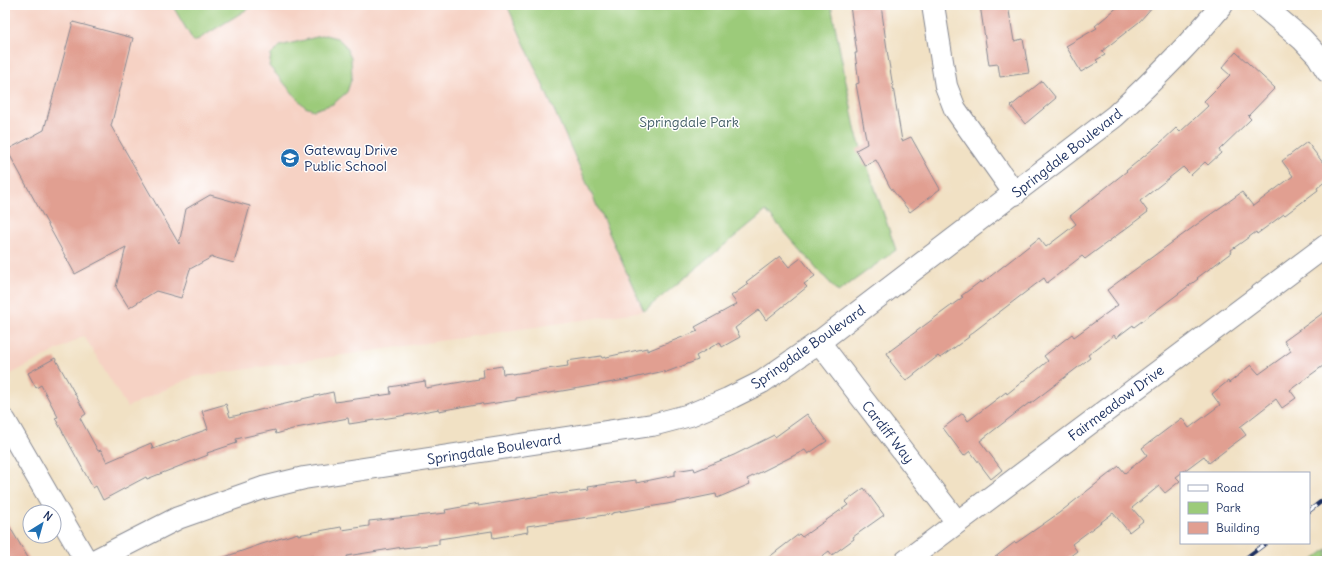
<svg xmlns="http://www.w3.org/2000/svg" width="1332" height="566" viewBox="0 0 1332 566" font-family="Delius,sans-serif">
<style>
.built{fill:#f6d2c4}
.green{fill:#9ccb7a;stroke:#5c7d6c}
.building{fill:#e19f91}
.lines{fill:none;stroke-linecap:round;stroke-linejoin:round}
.street-casing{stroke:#868891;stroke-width:24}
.street{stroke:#fff;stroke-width:22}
.rail-casing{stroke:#1b2f5e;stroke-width:4.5}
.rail{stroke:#fff;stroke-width:3;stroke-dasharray:9;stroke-linecap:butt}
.labels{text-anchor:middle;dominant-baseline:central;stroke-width:3;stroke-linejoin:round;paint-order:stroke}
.park-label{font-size:14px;fill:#425e66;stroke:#fff}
.poi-label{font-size:14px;fill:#1b2f5e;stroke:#fff;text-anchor:start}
.street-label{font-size:14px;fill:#1b2f5e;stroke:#fff}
</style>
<rect width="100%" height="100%" fill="#fff"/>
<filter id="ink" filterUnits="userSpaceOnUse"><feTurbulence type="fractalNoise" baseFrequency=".025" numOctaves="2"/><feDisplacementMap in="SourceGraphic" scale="8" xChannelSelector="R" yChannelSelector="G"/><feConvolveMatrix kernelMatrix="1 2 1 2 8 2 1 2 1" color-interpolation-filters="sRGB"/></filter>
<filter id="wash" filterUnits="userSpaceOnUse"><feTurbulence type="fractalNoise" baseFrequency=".012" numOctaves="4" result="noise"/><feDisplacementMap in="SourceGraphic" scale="16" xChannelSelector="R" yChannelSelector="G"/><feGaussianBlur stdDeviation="0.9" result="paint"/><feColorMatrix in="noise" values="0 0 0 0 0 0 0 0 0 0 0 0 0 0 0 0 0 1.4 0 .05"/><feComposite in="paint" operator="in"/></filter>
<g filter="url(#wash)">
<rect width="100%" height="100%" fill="#f1e1c4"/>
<!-- built -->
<polygon class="built" points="5,5 507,5 644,311 193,377 127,407 84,336 9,375 5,368"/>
<!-- green -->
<g class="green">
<polygon points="172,5 254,5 194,42"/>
<polygon points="507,5 831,5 856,133 896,250 838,292 766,211 644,311"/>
<polygon points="325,35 337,38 344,44 351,58 352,77 347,92 333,104 314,110 305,107 269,66 271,55 280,46"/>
<polygon points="1327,549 1327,561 1312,561"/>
</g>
<g id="blocks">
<!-- building -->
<g class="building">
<polygon points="859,5 881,5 888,57 902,141 911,137 940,189 910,212 890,187 876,160 865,166 856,150 867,144 856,84 859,83 855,53 857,53 850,6"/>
<polygon points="980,5 1008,5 1014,41 1023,39 1029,73 1000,77 998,64 989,65"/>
<polygon points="1120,5 1154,5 1139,22 1102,51 1105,55 1096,60 1098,62 1081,72 1066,46 1097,28 1095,26"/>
<polygon points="73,22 133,38 111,126 179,244 186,209 210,195 250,206 234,263 212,257 190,269 181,298 156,291 129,308 116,287 126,247 75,274 7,150 44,130"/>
<polygon points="1236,52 1275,88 1248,116 1251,119 1219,150 1221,153 1208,165 1205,162 1191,175 1183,167 1140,201 1148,212 1085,259 1082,256 1047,283 1044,278 968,336 969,337 940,358 938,356 906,381 890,361 891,360 887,353 963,297 961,296 981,281 982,283 1039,238 1046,247 1076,224 1070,216 1127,171 1126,171 1159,144 1176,128 1180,132 1208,106 1204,101 1230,75 1222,68"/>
<polygon points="1042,81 1056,98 1025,124 1011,106"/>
<polygon points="1307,142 1327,168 1327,180 1317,188 1318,190 1285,215 1284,214 1257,234 1256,232 1231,250 1232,252 1197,278 1198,279 1134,327 1133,325 1116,338 1114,335 1088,355 1090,358 1030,404 1029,403 980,441 1002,470 991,479 970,451 964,456 943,428 963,413 968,421 1006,392 1007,394 1048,361 1044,356 1072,334 1074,337 1118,305 1107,290 1207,217 1242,192 1253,206 1293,176 1282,161"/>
<polygon points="780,256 789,267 801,258 815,276 804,284 807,287 766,320 759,310 735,328 740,337 722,347 720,342 696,356 698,360 664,373 664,371 625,380 562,391 516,398 516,400 483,405 482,403 439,411 439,409 395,417 349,424 348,418 296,428 276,434 275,430 236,439 237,443 207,453 208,455 147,479 146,477 103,500 96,486 93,488 66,438 55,418 58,417 41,385 36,388 28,373 55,358 86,414 80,418 98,451 101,450 107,462 151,443 153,449 208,429 202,411 226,404 230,417 302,400 302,399 333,392 335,402 391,394 390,387 425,381 426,388 479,379 478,378 484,377 483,369 502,366 503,374 512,373 512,374 568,366 567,361 601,356 602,358 647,348 647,351 698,331 695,327 737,304 731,296 748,284 746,282"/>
<polygon points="1327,310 1327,363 1290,390 1296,398 1282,408 1276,399 1240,427 1246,435 1231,446 1209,463 1204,456 1176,477 1180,481 1165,493 1159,486 1132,508 1143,521 1129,532 1113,513 1072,544 1077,551 1064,561 990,561 1015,542 1016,543 1059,513 1119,466 1125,473 1147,455 1142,448 1182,418 1189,428 1220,405 1212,394 1228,381 1229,383 1251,365 1259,374 1291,351 1284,341"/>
<polygon points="807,414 827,441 808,454 805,450 747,479 750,484 717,498 716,494 667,504 612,513 612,514 527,526 528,532 493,538 492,531 439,539 439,544 403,548 403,547 347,556 348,561 313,561 312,556 294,561 220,561 219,559 262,544 298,533 298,535 341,527 342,530 369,526 369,521 446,513 445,510 478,504 478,506 557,493 558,494 588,490 587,487 636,480 636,483 675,475 675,471 694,468 695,471 734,455 774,435 775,437"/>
<polygon points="864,488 884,515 853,537 854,539 832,555 829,551 816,561 764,561 799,534 802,537 848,505 845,502"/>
<polygon points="5,519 30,561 5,561"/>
</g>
</g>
</g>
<g filter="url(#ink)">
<use href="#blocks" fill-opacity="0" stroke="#868891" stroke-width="1"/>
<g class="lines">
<!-- street casing -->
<g class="street-casing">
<g id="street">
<polyline points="933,5 946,86 955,109 1015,194"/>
<polyline points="1262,5 1302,39 1318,56 1327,71"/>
<polyline points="819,342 957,522"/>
<polyline points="5,421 86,561"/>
<path d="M 94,561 L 178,518 L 263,488 L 304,478 L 652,425 L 690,415 L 728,399 L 762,382 L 819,342 L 1115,116 C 1153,81 1189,45 1222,5"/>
<polyline points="906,561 1327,245"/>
</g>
</g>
<!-- street -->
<use href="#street" class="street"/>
<!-- rail casing -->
<g class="rail-casing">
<g id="rail">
<polyline points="1309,511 1327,497"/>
<polyline points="1242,561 1266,543"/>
</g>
</g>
<!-- rail -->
<use href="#rail" class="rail"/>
</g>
</g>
<!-- icons -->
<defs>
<g id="school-disc" transform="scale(1)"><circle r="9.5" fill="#1f6fb2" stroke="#fff"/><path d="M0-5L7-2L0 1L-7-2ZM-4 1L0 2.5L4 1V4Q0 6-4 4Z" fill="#fff"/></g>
</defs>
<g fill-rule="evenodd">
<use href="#school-disc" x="290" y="158"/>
</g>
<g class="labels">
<!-- park labels -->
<g class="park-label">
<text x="689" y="122">Springdale Park</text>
</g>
<!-- poi labels -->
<g class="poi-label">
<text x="304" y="150">Gateway Drive<tspan x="304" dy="16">Public School</tspan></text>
</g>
<!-- street labels -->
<g class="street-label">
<text transform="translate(1067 153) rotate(-38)">Springdale Boulevard</text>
<text transform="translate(808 347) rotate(-35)">Springdale Boulevard</text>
<text transform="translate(1116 403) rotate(-37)">Fairmeadow Drive</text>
<text transform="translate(888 432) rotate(52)">Cardiff Way</text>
<text transform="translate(494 449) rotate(-9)">Springdale Boulevard</text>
</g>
</g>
<!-- margin -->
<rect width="1332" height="566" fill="none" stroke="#fff" stroke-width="20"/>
<!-- legend -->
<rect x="1180" y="472" width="130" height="72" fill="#ffffff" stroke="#a4acbf"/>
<rect x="1188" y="485" width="20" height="6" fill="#ffffff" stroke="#a4acbf"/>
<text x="1216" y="492" font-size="12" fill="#1b2f5e">Road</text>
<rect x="1188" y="502" width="20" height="12" fill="#9ccb7a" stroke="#a4acbf"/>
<text x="1216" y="512" font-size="12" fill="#1b2f5e">Park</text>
<rect x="1188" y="522" width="20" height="12" fill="#e19f91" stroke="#a4acbf"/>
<text x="1216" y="532" font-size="12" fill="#1b2f5e">Building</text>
<!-- north arrow -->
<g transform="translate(42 524) rotate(37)"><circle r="19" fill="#ffffff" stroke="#a4acbf"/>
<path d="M0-3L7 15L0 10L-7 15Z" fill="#1f6fb2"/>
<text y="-6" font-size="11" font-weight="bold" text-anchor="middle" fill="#1b2f5e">N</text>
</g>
</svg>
